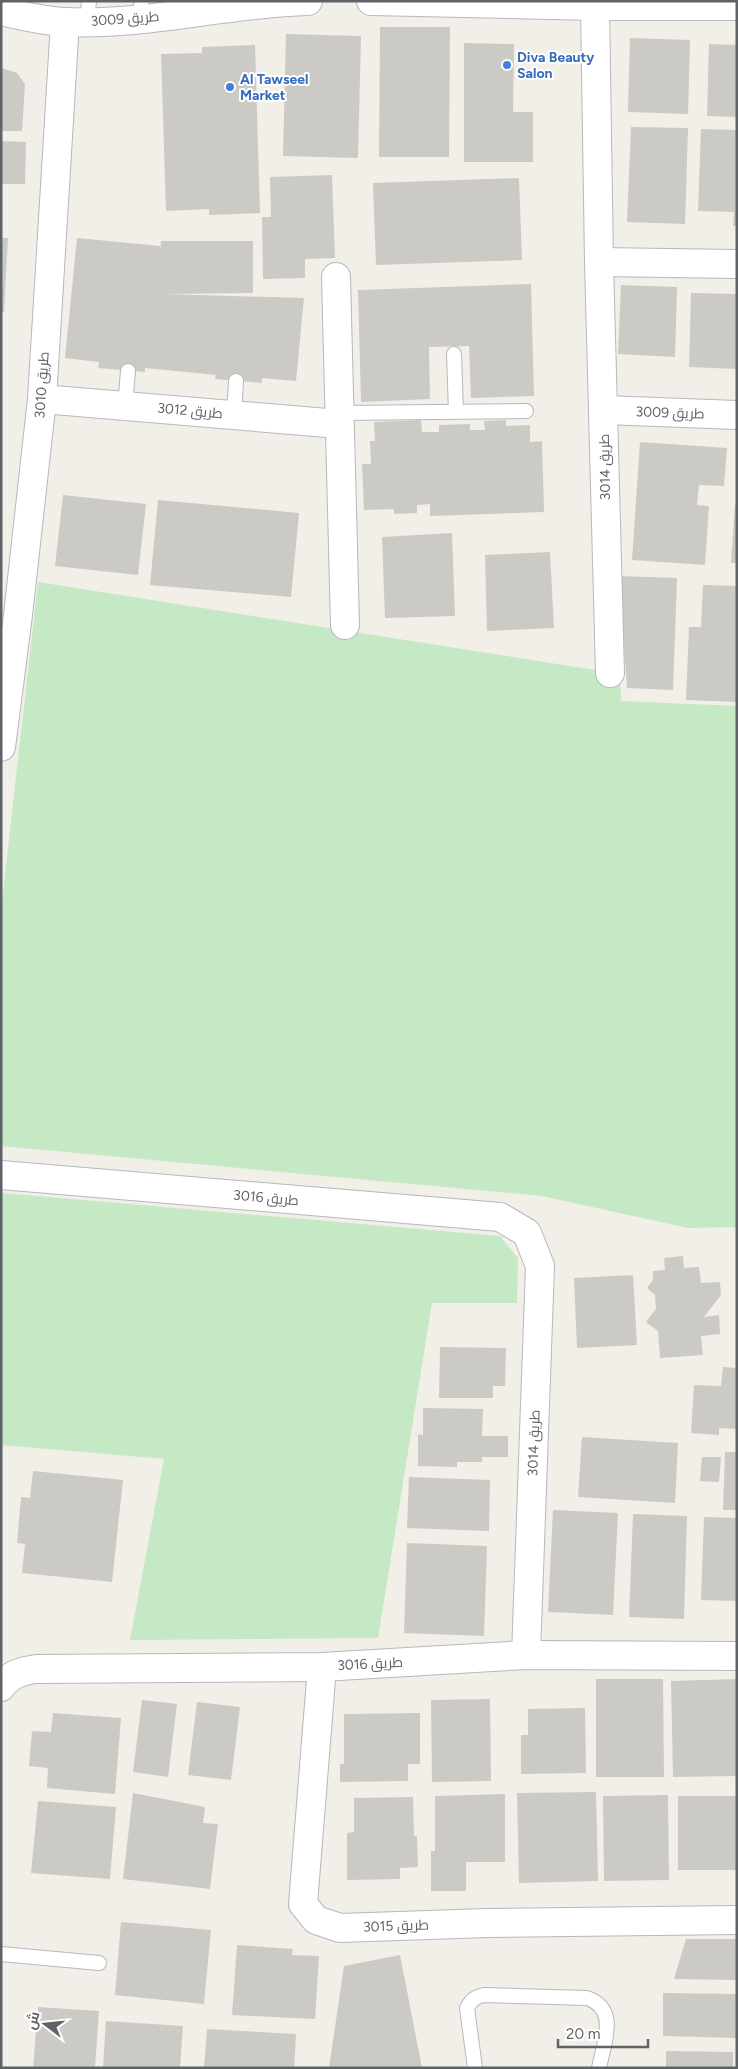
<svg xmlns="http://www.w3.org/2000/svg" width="738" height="2069" viewBox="0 0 738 2069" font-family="Figtree,Cairo,sans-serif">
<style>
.green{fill:#c5e8c5}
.building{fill:#cccac5}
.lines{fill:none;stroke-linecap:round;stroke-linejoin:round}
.service-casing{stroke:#b5b8bc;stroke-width:16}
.minor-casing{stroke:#b5b8bc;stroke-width:30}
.service{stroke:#fff;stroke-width:14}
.minor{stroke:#fff;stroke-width:28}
.shop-dot{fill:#3f7fe0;stroke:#fff;stroke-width:2}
.labels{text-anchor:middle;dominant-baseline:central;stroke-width:4;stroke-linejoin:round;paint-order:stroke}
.street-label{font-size:14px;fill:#5f6368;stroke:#fff}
.shop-label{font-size:14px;font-weight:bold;fill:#366cbe;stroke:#fff;text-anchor:start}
</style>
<rect width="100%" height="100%" fill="#f1efe8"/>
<!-- green -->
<g class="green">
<polygon points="38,582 620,674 621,701 737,706 737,1227 688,1228 542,1196 1,1146 1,910"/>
<polygon points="1,1193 500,1236 518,1258 517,1303 432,1303 378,1638 130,1640 164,1459 1,1445"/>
</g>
<!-- building -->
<g class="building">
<polygon points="380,27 450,27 449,157 379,157"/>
<polygon points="286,34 361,36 358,158 283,156"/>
<polygon points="630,38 690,40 688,114 628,112"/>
<polygon points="464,43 514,44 513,112 533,112 533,162 464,162"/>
<polygon points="709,44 737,45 737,117 707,116"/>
<polygon points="255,45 260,213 209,215 209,209 166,211 161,54 202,53 202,47"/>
<polygon points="1,68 17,73 25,84 22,131 1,131"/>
<polygon points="631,127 688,128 685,224 627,222"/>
<polygon points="701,129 737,130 737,226 733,226 734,212 698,211"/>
<polygon points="1,141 26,142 25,184 1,184"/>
<polygon points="332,175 335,258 305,259 305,278 263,279 262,217 271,217 270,177"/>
<polygon points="519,178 522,260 376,265 373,183"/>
<polygon points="1,238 8,238 4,312 1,312"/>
<polygon points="77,238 160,246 160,252 161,241 253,241 253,293 164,294 304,298 296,381 262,378 262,383 215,379 216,375 145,368 145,372 98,368 99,362 65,358"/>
<polygon points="531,284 534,396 471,398 469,346 429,347 430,399 361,402 358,290"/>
<polygon points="621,285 677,287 675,357 618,354"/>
<polygon points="691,293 737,294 737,369 689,367"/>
<polygon points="421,420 422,432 439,432 439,425 470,424 470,430 485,430 484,421 506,420 506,426 530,425 530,442 542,441 544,512 430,516 430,504 417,505 417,513 394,514 394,509 364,510 362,464 371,464 370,441 375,441 374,422"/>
<polygon points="640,442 727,448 724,486 699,485 697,505 709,506 705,565 632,560"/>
<polygon points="63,495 146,504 138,575 55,566"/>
<polygon points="158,500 299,513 291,597 150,585"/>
<polygon points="735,505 737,505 737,563 731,563"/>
<polygon points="452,533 455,616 385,618 382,537"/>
<polygon points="550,552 554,628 487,631 485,555"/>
<polygon points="619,576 677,578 673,690 627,688"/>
<polygon points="703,585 737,586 737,702 686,700 689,627 701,627"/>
<polygon points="683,1256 684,1268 699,1267 701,1283 720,1282 721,1295 704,1317 719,1315 720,1334 701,1336 703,1355 660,1358 658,1331 646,1322 656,1309 655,1295 647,1288 653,1280 653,1271 665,1270 664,1258"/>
<polygon points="633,1275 637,1345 577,1348 574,1278"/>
<polygon points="440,1347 506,1348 505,1386 493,1386 493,1398 439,1398"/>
<polygon points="723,1367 737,1368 737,1429 719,1428 719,1435 691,1433 694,1385 721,1386"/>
<polygon points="423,1408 483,1409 482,1436 508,1436 508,1457 482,1457 482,1462 457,1462 457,1467 418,1466 418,1434 423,1435"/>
<polygon points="582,1437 678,1443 675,1503 578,1497"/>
<polygon points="725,1452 737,1452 737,1510 723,1510"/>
<polygon points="702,1457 721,1457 719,1482 700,1481"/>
<polygon points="33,1471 123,1480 112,1582 22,1573 25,1544 17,1543 21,1497 30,1498"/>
<polygon points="409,1477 490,1480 489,1531 407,1528"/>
<polygon points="553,1510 618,1513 613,1615 548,1612"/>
<polygon points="633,1514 687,1516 684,1619 629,1617"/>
<polygon points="704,1517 737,1518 737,1601 701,1600"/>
<polygon points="407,1543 487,1546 484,1636 404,1633"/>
<polygon points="596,1679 663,1679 664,1777 596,1777"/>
<polygon points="737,1679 737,1776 673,1777 671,1681"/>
<polygon points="490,1699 491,1781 432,1782 431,1700"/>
<polygon points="142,1700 177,1704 168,1777 133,1772"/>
<polygon points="197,1702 240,1707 231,1780 188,1775"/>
<polygon points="585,1708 586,1773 521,1774 521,1735 528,1735 528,1709"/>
<polygon points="53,1713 121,1718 115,1794 47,1788 48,1768 29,1766 32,1731 51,1732"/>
<polygon points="420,1713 420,1764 408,1764 408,1781 340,1782 340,1764 344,1764 344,1714"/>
<polygon points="596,1792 598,1881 519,1883 517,1793"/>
<polygon points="133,1793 205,1807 203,1823 218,1824 210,1889 123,1879"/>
<polygon points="505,1794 505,1862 466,1862 466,1891 431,1891 431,1851 435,1851 435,1796"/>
<polygon points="668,1795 669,1880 604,1881 603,1796"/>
<rect x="678" y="1796" width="59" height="74"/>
<polygon points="413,1797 414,1836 417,1836 418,1867 400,1868 400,1879 347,1880 347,1833 354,1832 354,1798"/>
<polygon points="38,1801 116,1807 110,1879 31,1873"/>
<polygon points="121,1922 211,1930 204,2004 115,1995"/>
<polygon points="686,1939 737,1939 737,1980 674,1979"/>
<polygon points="237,1945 293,1949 292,1955 319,1956 315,2019 232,2015"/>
<polygon points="400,1955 422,2068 329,2068 344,1966"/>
<polygon points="663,1993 737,1994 737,2038 663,2036"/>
<polygon points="38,2007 99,2011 95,2068 33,2068"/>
<polygon points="106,2021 183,2026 180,2068 103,2068"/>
<polygon points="207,2029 296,2034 294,2068 204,2068"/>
<polygon points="666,2051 733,2052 733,2068 666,2068"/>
</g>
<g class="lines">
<!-- service casing -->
<g class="service-casing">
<g id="service">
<polyline points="138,19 142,1"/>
<polyline points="87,22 89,1"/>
<polyline points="454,354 456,412"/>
<polyline points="125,406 128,371"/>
<polyline points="339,413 526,411"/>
<polyline points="234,415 236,381"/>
<polyline points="1,1954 99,1963"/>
<path d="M 475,2068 L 467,2008 C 471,2000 475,1997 484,1995 L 587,1998 C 619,2009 604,2042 599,2068"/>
</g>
</g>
<!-- minor casing -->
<g class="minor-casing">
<g id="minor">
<polyline points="371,1 595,6 737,6"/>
<polyline points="595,6 599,262 610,673"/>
<path d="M 1,11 C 22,16 44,21 65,22 C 146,26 227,3 308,1"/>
<polyline points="599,262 737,264"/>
<polyline points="336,277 345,625"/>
<polyline points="42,399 339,424"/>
<polyline points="604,410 737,415"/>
<polyline points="1,747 18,615 42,399 65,22"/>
<polyline points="1,1175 500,1217 527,1233 540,1266 526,1655"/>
<polyline points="322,1667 303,1904 316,1920 340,1928 487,1923 737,1920"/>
<path d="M 1,1687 C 10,1674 22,1671 36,1669 L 322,1667 L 526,1655 L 737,1656"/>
</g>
</g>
<!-- service -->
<use href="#service" class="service"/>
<!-- minor -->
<use href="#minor" class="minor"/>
</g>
<!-- markers -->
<g class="shop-dot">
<circle cx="507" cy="65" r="5"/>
<circle cx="230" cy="87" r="5"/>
</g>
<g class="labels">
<!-- street labels -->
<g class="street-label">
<text transform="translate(125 19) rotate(-4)">طريق 3009</text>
<text transform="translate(42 385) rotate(-86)">طريق 3010</text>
<text transform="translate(190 411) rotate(5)">طريق 3012</text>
<text transform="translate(670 413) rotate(2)">طريق 3009</text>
<text transform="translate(605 467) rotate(-91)">طريق 3014</text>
<text transform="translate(266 1198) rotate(5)">طريق 3016</text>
<text transform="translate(534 1443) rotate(-88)">طريق 3014</text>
<text transform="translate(370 1664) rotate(-3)">طريق 3016</text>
<text transform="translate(396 1926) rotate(-2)">طريق 3015</text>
</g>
<!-- shop labels -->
<g class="shop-label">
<text x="517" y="57">Diva Beauty<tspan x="517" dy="16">Salon</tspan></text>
<text x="240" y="79">Al Tawseel<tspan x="240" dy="16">Market</tspan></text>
</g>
</g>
<!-- border -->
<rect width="738" height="2069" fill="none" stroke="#5f6368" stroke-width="5"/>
<!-- north arrow -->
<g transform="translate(45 2024) rotate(286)" stroke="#ffffff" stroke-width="4" paint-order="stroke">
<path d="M0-4L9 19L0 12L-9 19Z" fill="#5f6368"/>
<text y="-8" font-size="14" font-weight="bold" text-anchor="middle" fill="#5f6368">ش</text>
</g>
<!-- scale -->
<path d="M558 2039v8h90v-8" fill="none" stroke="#5f6368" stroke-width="2.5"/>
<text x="566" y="2039" font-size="15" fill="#5f6368" stroke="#ffffff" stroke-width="4" paint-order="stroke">20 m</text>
</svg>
